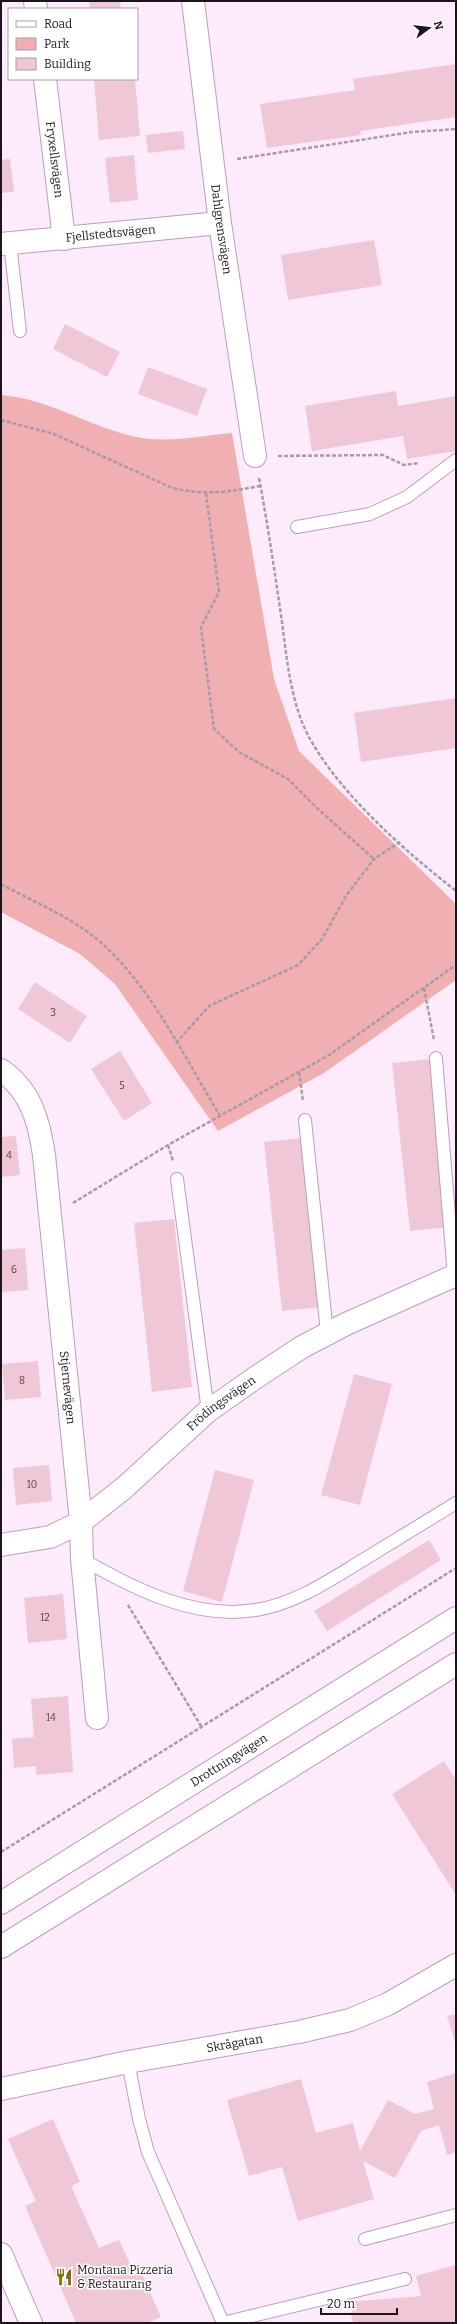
<svg xmlns="http://www.w3.org/2000/svg" width="457" height="2324" viewBox="0 0 457 2324" font-family="Bitter,serif">
<style>
.green{fill:#f0b0b1}
.building{fill:#efc7d7}
.lines{fill:none;stroke-linecap:round;stroke-linejoin:round}
.service-casing{stroke:#ba9fba;stroke-width:14}
.minor-casing{stroke:#ba9fba;stroke-width:24}
.tertiary-casing{stroke:#ba9fba;stroke-width:24}
.secondary-casing{stroke:#ba9fba;stroke-width:24}
.path{stroke:#a99aa9;stroke-width:2.5;stroke-dasharray:4 2;stroke-linecap:butt}
.service{stroke:#fff;stroke-width:12}
.minor{stroke:#fff;stroke-width:22}
.tertiary{stroke:#fff;stroke-width:22}
.secondary{stroke:#fff;stroke-width:22}
.labels{text-anchor:middle;dominant-baseline:central;stroke-width:3;stroke-linejoin:round;paint-order:stroke}
.number-label{font-size:10px;fill:#52414c}
.street-label{font-size:12px;fill:#1e141e;stroke:#fff}
.poi-label{font-size:12px;fill:#1e141e;stroke:#fff;text-anchor:start}
</style>
<rect width="100%" height="100%" fill="#fdebfc"/>
<!-- green -->
<path class="green" d="M 1,395 C 49,399 86,425 132,436 C 164,444 199,436 232,433 L 274,679 L 299,751 L 456,904 L 456,980 L 324,1073 L 218,1131 L 115,984 L 80,954 L 1,912 Z"/>
<!-- building -->
<g class="building">
<polygon points="89,1 120,1 121,9 90,9"/>
<polygon points="456,64 456,117 360,131 361,135 267,148 260,104 355,90 353,79"/>
<polygon points="94,79 135,79 140,136 99,140"/>
<polygon points="183,131 185,149 148,153 146,135"/>
<polygon points="134,155 138,200 110,203 105,158"/>
<polygon points="10,159 14,192 1,193 1,160"/>
<polygon points="374,240 382,285 288,300 281,255"/>
<polygon points="65,324 120,352 107,377 53,349"/>
<polygon points="148,367 207,389 197,416 138,394"/>
<polygon points="396,391 398,406 456,396 456,451 407,459 403,436 312,451 305,406"/>
<polygon points="456,698 456,748 361,762 354,713"/>
<polygon points="35,982 87,1016 70,1043 18,1009"/>
<polygon points="120,1051 152,1103 124,1121 91,1069"/>
<polygon points="431,1059 449,1227 410,1231 392,1063"/>
<polygon points="16,1136 20,1175 1,1177 1,1137"/>
<polygon points="303,1138 321,1307 282,1311 264,1142"/>
<polygon points="174,1219 192,1387 152,1392 134,1223"/>
<polygon points="25,1248 28,1290 1,1292 1,1250"/>
<polygon points="38,1361 41,1397 5,1400 2,1364"/>
<polygon points="354,1374 392,1384 360,1505 321,1495"/>
<polygon points="49,1465 52,1501 16,1505 13,1468"/>
<polygon points="215,1470 254,1480 222,1602 183,1591"/>
<polygon points="429,1540 441,1560 327,1631 314,1611"/>
<polygon points="63,1594 67,1639 28,1643 24,1598"/>
<polygon points="68,1696 73,1772 36,1775 36,1766 14,1768 12,1739 34,1737 31,1699"/>
<polygon points="444,1761 456,1780 456,1895 392,1794"/>
<polygon points="456,2014 456,2046 447,2016"/>
<polygon points="456,2073 456,2152 447,2155 439,2125 421,2131 395,2178 363,2161 374,2199 298,2221 282,2167 249,2176 227,2100 301,2079 316,2133 353,2123 360,2151 388,2100 415,2114 434,2109 427,2082"/>
<polygon points="53,2119 80,2182 71,2186 99,2248 119,2240 135,2275 141,2272 161,2317 148,2323 76,2323 25,2206 36,2201 8,2139"/>
<polygon points="456,2265 456,2323 353,2323 348,2302 421,2296 416,2276"/>
</g>
<g class="lines">
<!-- service casing -->
<g class="service-casing">
<g id="service">
<polyline points="10,244 20,331"/>
<polyline points="297,527 370,514 407,497 456,460"/>
<polyline points="436,1058 454,1276"/>
<polyline points="305,1120 327,1333"/>
<polyline points="177,1179 208,1411"/>
<path d="M 82,1559 C 134,1589 195,1620 256,1610 C 295,1604 330,1580 363,1560 C 394,1541 425,1522 456,1503"/>
<polyline points="128,2062 139,2119 148,2152 223,2323 405,2279"/>
<polyline points="365,2239 456,2215"/>
</g>
</g>
<!-- minor casing -->
<g class="minor-casing">
<g id="minor">
<polyline points="35,1 36,9"/>
<path id="s1" d="M 193,1 L 220,223 L 255,456"/>
<path id="s2" d="M 45,79 L 64,239"/>
<path id="s3" d="M 1,244 L 220,223"/>
<path id="s4" d="M 1,1070 C 31,1091 39,1121 44,1155 L 81,1522 L 82,1559 L 97,1718"/>
<path id="s5" d="M 1,1545 L 50,1537 L 81,1522 L 124,1488 L 208,1411 L 255,1378 L 302,1347 L 346,1324 L 456,1275"/>
<path id="s6" d="M 1,2089 L 128,2062 L 299,2032 L 350,2020 L 388,2004 L 456,1965"/>
</g>
</g>
<!-- tertiary casing -->
<g class="tertiary-casing">
<polyline id="tertiary" points="1,2254 31,2323"/>
</g>
<!-- secondary casing -->
<g class="secondary-casing">
<g id="secondary">
<path id="s7" d="M 1,1903 L 456,1618"/>
<polyline points="1,1947 456,1664"/>
</g>
</g>
<!-- path -->
<g class="path">
<polyline points="237,159 412,132 456,129"/>
<path d="M 1,420 L 54,434 L 170,487 C 201,496 229,492 260,486"/>
<polyline points="278,456 383,455 404,465 419,463"/>
<path d="M 259,478 C 268,526 275,574 282,622 C 287,660 291,705 310,739 C 343,797 404,850 456,891"/>
<polyline points="206,493 219,592 201,627 214,729 239,752 288,779 317,808 374,859"/>
<path d="M 1,884 C 32,901 71,917 98,940 C 149,983 185,1058 220,1116"/>
<polyline points="424,988 434,1040"/>
<polyline points="176,1043 209,1006 298,965 322,939 346,896 374,859 400,842"/>
<polyline points="299,1072 303,1101"/>
<polyline points="168,1145 173,1161"/>
<polyline points="73,1203 168,1145 329,1055 456,965"/>
<polyline points="128,1605 201,1726"/>
<polyline points="1,1852 456,1568"/>
</g>
<!-- service -->
<use href="#service" class="service"/>
<!-- minor -->
<use href="#minor" class="minor"/>
<!-- tertiary -->
<use href="#tertiary" class="tertiary"/>
<!-- secondary -->
<use href="#secondary" class="secondary"/>
</g>
<!-- icons -->
<defs>
<g id="restaurant-bare" transform="scale(1.38)"><path d="M-5-6h1v4h1v-4h1v4h1v-4h1v5L-1.5 .5V6h-2V.5L-5-1ZM5-6V6H3V1.5H1.5Q1.5-4 5-6Z" fill="#806b04" stroke="#fff" stroke-width="2.5" paint-order="stroke"/></g>
</defs>
<g fill-rule="evenodd">
<use href="#restaurant-bare" x="64" y="2277"/>
</g>
<g class="labels">
<!-- number labels -->
<g class="number-label">
<text x="53" y="1013">3</text>
<text x="122" y="1086">5</text>
<text x="9" y="1156">4</text>
<text x="14" y="1270">6</text>
<text x="22" y="1381">8</text>
<text x="32" y="1485">10</text>
<text x="45" y="1618">12</text>
<text x="51" y="1718">14</text>
</g>
<!-- street labels -->
<g class="street-label">
<text stroke="none"><textPath href="#s2" startOffset="81">Fryxellsvägen</textPath></text>
<text stroke="none"><textPath href="#s1" startOffset="230">Dahlgrensvägen</textPath></text>
<text stroke="none"><textPath href="#s3" startOffset="110">Fjellstedtsvägen</textPath></text>
<text stroke="none"><textPath href="#s4" startOffset="332">Stjernevägen</textPath></text>
<text stroke="none"><textPath href="#s5" startOffset="268">Frödingsvägen</textPath></text>
<text stroke="none"><textPath href="#s7" startOffset="269">Drottningvägen</textPath></text>
<text stroke="none"><textPath href="#s6" startOffset="238">Skrågatan</textPath></text>
</g>
<!-- poi labels -->
<g class="poi-label">
<text x="77" y="2270">Montana Pizzeria<tspan x="77" dy="14">&amp; Restaurang</tspan></text>
</g>
</g>
<!-- border -->
<rect width="457" height="2324" fill="none" stroke="#1e141e" stroke-width="4"/>
<!-- legend -->
<rect x="8" y="8" width="130" height="72" fill="#ffffff" stroke="#a5a1a5"/>
<rect x="16" y="21" width="20" height="6" fill="#ffffff" stroke="#a5a1a5"/>
<text x="44" y="28" font-size="12" fill="#1e141e">Road</text>
<rect x="16" y="38" width="20" height="12" fill="#f0b0b1" stroke="#a5a1a5"/>
<text x="44" y="48" font-size="12" fill="#1e141e">Park</text>
<rect x="16" y="58" width="20" height="12" fill="#efc7d7" stroke="#a5a1a5"/>
<text x="44" y="68" font-size="12" fill="#1e141e">Building</text>
<!-- north arrow -->
<g transform="translate(429 28) rotate(75)" stroke="#ffffff" stroke-width="3" paint-order="stroke">
<path d="M0-3L7 15L0 10L-7 15Z" fill="#1e141e"/>
<text y="-6" font-size="11" font-weight="bold" text-anchor="middle" fill="#1e141e">N</text>
</g>
<!-- scale -->
<path d="M321 2308v6h76v-6" fill="none" stroke="#1e141e" stroke-width="2"/>
<text x="327" y="2308" font-size="12" fill="#1e141e" stroke="#ffffff" stroke-width="3" paint-order="stroke">20 m</text>
</svg>
